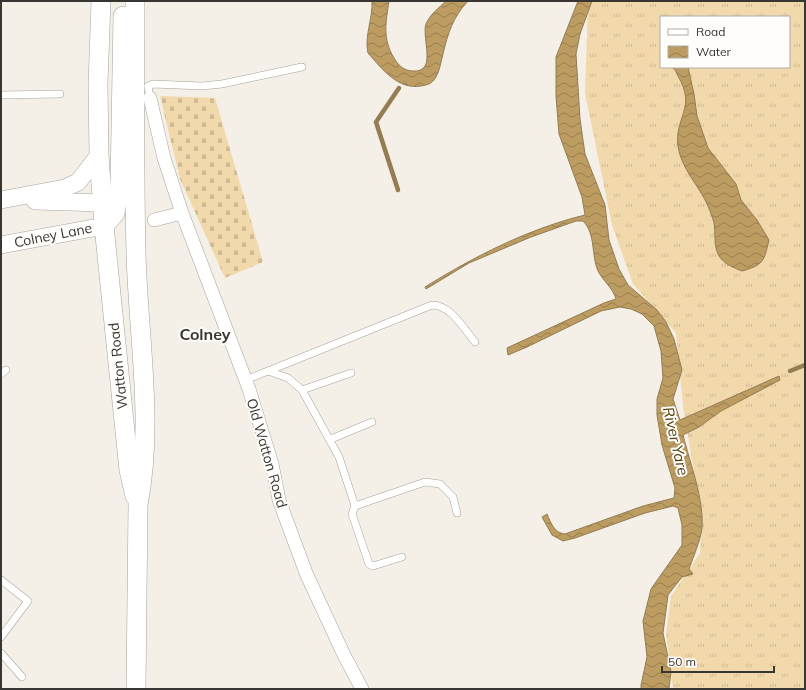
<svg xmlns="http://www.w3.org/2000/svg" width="806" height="690" viewBox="0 0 806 690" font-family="Mulish,sans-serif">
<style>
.grass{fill:url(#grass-tufts);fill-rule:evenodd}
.cemetery{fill:url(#cemetery-stones)}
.water{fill:url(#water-waves);stroke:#947d53}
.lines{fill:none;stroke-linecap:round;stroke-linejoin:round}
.stream{stroke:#947d53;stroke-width:4.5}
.service-casing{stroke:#a7a39b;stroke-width:8}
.minor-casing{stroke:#a7a39b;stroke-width:14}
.tertiary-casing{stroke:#a7a39b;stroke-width:18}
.secondary-casing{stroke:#a7a39b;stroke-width:20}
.service{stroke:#fff;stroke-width:7}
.minor{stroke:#fff;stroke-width:13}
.tertiary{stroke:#fff;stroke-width:17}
.secondary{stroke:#fff;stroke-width:19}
.labels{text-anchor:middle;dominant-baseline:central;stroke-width:4;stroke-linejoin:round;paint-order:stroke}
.street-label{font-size:14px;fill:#373632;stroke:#fffdfa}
.water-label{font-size:15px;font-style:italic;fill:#523c0b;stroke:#fffdfa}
.quarter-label{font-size:16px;font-weight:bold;fill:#3a3630;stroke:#fffdfa}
</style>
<defs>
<pattern id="grass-tufts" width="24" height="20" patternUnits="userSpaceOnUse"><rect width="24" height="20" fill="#f2d9ac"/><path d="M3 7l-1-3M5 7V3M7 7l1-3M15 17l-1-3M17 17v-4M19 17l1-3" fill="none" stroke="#d0bb94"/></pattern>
<pattern id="cemetery-stones" width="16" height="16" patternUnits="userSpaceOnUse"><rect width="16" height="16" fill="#f2d9ac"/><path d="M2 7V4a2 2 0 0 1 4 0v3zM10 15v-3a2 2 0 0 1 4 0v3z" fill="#d0bb94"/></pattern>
<pattern id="water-waves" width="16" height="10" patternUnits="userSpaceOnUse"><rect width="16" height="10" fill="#bc9c61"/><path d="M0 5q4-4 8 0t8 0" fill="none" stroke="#9a8051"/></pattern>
</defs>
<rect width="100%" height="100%" fill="#f4efe7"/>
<!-- grass -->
<path class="grass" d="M 588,1 L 805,1 L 805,689 L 673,689 L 666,634 L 671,596 L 700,553 L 702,519 L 683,406 L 676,333 L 633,284 L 612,225 L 585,93 ZM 661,17 L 789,17 L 789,67 L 661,67 Z"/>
<!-- cemetery -->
<polygon class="cemetery" points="160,96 215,98 263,262 225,278 180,179"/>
<!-- water -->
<g class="water">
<path d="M 372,1 L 389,1 C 386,22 382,38 394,58 C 397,63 401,68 407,70 C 411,71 418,72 422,69 C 433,63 422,35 426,24 C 430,14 439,8 446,1 L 468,1 C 453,17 448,33 443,54 C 441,61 440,70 436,77 C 432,84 427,85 421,86 C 398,90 382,69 368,53 C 364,37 373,18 372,1 Z"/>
<path d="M 578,1 L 592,1 L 580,34 L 576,54 L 580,119 L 585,154 L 605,205 L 609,240 L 619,269 L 628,285 L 657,310 L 666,322 L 674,339 L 682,370 L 673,399 L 680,420 L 779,376 L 780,380 L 721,411 L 699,427 L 683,435 C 690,463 704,499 702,528 C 700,542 694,555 689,569 L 693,574 L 682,577 L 668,595 L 663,633 L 671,672 L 669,689 L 641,689 L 641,685 L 647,657 L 643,621 L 651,589 L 682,545 L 682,525 L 678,508 L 673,506 L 645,513 L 575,538 L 563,541 L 552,535 L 542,517 L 547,514 C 551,523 554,533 565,534 L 643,506 L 674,498 L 675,488 L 662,445 L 657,415 L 657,399 L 663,378 L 661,351 L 654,326 L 642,314 L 631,309 L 620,307 L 601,311 L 527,347 L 508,355 L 507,348 L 604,303 L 616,299 C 613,288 603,281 598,271 C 591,255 596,234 583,221 L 576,221 L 531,237 L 469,263 L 426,289 L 425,287 C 475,256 528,229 585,215 L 582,197 L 559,134 L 556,96 L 556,57 Z"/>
<path d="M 670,67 L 688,67 L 694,94 L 697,116 L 708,148 L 736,184 L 741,200 L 757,220 L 769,240 C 764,262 763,265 742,271 C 734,268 724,264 719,256 C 713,245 716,234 714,223 C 713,218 710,211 708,206 C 699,185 681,169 678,146 C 674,118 697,108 678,76 C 676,72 675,68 670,67 Z"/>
</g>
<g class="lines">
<!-- stream -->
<g class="stream">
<polyline points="398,190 376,122 399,88"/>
<polyline points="790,371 805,365"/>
</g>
<!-- service casing -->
<g class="service-casing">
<g id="service">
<polyline points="1,95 60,94"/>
<polyline points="150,98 148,86 153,84 202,86 222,84 302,67"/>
<path d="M 268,371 L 432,305 C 451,305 463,328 475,342"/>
<polyline points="1,374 6,370"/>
<polyline points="245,380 268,371 288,378 302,390 339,457 355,506 425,482 440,484 453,497 457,513"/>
<polyline points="302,390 351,373"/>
<polyline points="331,439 372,422"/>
<polyline points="355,506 352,514 369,564 373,566 402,557"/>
<polyline points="1,637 28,601 1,580"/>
<polyline points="1,653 22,677"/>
</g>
</g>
<!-- minor casing -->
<g class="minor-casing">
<g id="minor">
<polyline points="150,98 164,158 182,213 249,389 272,464 279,500 306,573 344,655 362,689"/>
<polyline points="154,220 182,213"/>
</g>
</g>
<!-- tertiary casing -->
<g class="tertiary-casing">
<g id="tertiary">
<polyline points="1,200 65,188 78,182 99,155"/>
<polyline points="35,201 103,203"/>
<polyline points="1,245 104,226"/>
</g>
</g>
<!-- secondary casing -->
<g class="secondary-casing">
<g id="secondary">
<polyline points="101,1 98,84 99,155 104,226 126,441 129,470 135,496"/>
<path d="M 135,1 C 135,85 134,168 136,252 C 138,336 154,422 138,505 L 136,689"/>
<polyline points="104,226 115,213 120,185 123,16"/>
</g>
</g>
<!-- service -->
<use href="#service" class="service"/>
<!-- minor -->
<use href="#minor" class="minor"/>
<!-- tertiary -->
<use href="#tertiary" class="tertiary"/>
<!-- secondary -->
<use href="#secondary" class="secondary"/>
</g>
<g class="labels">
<!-- street labels -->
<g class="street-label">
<text transform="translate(53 235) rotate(-11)">Colney Lane</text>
<text transform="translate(118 366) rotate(-96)">Watton Road</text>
<text transform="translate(267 453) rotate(74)">Old Watton Road</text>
</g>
<!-- water labels -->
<g class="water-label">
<text transform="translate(676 441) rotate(77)">River Yare</text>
</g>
<!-- quarter labels -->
<g class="quarter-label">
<text x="205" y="334">Colney</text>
</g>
</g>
<!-- border -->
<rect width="806" height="690" fill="none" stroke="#373632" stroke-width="4"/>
<!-- legend -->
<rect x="660" y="16" width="130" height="52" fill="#fffdfa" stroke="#afadaa"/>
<rect x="668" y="29" width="20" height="6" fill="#ffffff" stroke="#afadaa"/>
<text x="696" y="36" font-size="12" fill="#373632">Road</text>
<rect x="668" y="46" width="20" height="12" fill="url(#water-waves)" stroke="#afadaa"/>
<text x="696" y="56" font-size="12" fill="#373632">Water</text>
<!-- scale -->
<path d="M662 666v6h112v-6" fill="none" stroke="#373632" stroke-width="2"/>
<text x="668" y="666" font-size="12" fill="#373632" stroke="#fffdfa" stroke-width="3" paint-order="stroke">50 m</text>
</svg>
